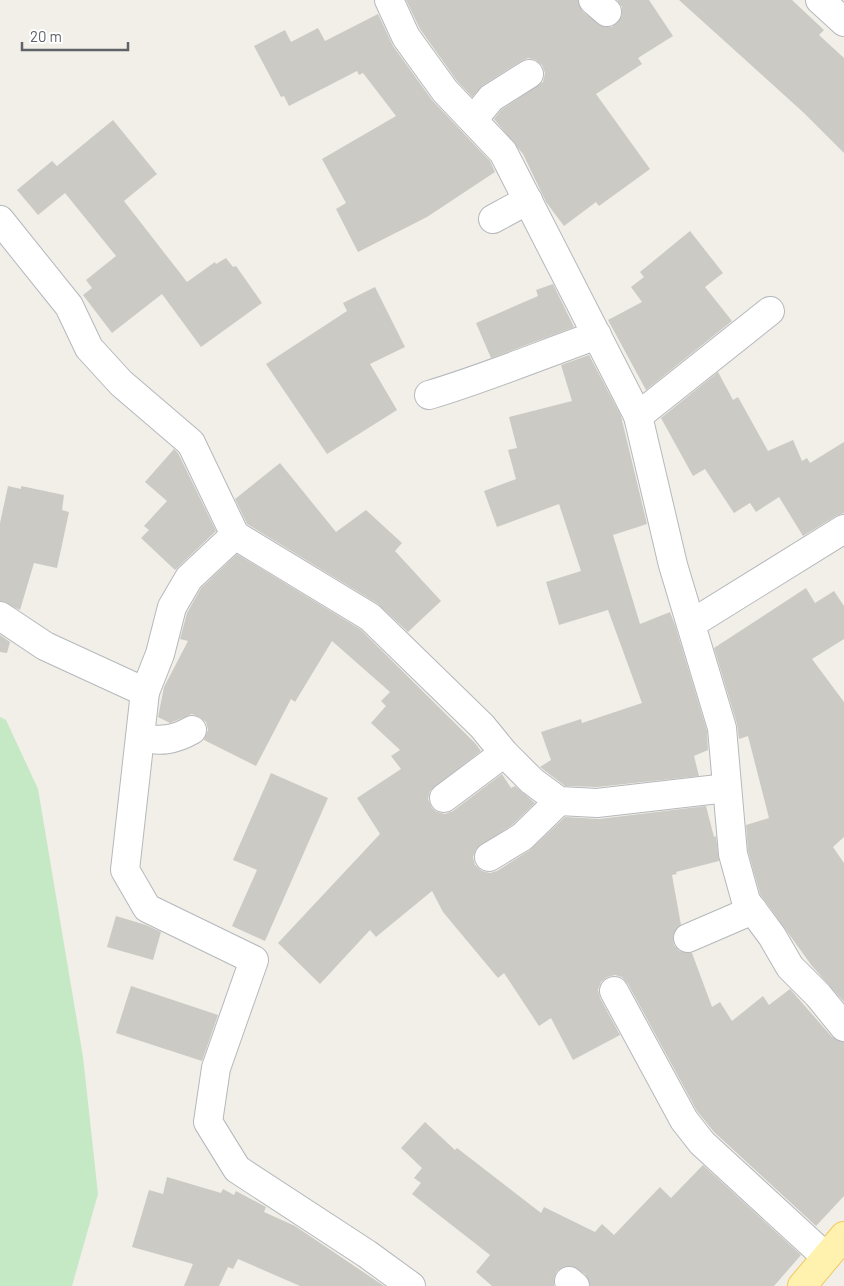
<svg xmlns="http://www.w3.org/2000/svg" width="844" height="1286" viewBox="0 0 844 1286" font-family="Barlow,sans-serif">
<style>
.green{fill:#c5e8c5}
.building{fill:#cccac5}
.lines{fill:none;stroke-linecap:round;stroke-linejoin:round}
.minor-casing{stroke:#b5b8bc;stroke-width:30}
.major-casing{stroke:#f2c960;stroke-width:30}
.minor{stroke:#fff;stroke-width:28}
.major{stroke:#fff2af;stroke-width:28}
</style>
<rect width="100%" height="100%" fill="#f1efe8"/>
<!-- green -->
<polygon class="green" points="0,717 6,720 38,789 83,1057 98,1194 72,1286 0,1286"/>
<!-- building -->
<g class="building">
<polygon points="406,0 578,0 583,12 605,27 612,27 618,22 622,15 622,7 617,0 649,0 673,36 638,58 642,64 596,94 650,169 599,206 596,202 564,226 546,202 523,154 494,119 501,110 543,82 545,73 542,65 536,60 528,58 521,61 483,85 472,97 457,81 420,29"/>
<polygon points="679,0 792,0 824,30 819,35 844,58 844,153 804,113"/>
<polygon points="378,14 393,46 432,100 490,161 495,172 427,217 358,252 336,209 346,203 322,159 396,116 363,73 359,75 357,71 289,106 284,96 281,97 254,46 285,30 291,42 318,28 325,41"/>
<polygon points="113,120 157,174 124,201 187,282 215,262 216,264 226,258 233,267 236,266 262,303 201,347 162,294 112,333 83,295 92,288 86,280 116,256 65,193 38,215 17,190 52,161 57,166"/>
<polygon points="690,231 723,273 705,287 732,321 646,390 608,320 642,302 631,287 644,277 640,272"/>
<polygon points="553,284 574,327 491,358 476,323 538,296 536,290"/>
<polygon points="375,287 405,347 370,364 397,410 327,454 266,364 347,311 343,303"/>
<polygon points="589,355 621,416 647,524 613,535 640,624 670,612 675,625 707,731 708,750 694,756 699,776 597,787 565,786 540,767 551,760 541,732 581,719 582,723 642,703 608,610 559,625 546,582 581,571 559,504 497,527 484,491 516,479 508,450 517,448 509,417 572,401 561,365"/>
<polygon points="718,372 733,400 738,397 768,451 793,440 802,461 807,458 810,463 844,442 844,513 836,516 803,536 779,497 756,512 750,503 734,513 705,469 693,476 661,418"/>
<polygon points="174,449 178,453 216,531 175,570 141,538 149,530 144,526 167,501 145,482"/>
<polygon points="280,463 336,532 366,510 402,543 395,551 441,601 408,632 378,604 247,524 235,499"/>
<polygon points="8,486 21,489 21,486 64,495 62,510 69,512 57,568 34,563 20,610 0,601 0,523"/>
<polygon points="237,554 360,629 475,743 481,751 430,791 428,799 432,808 437,812 445,814 453,811 502,774 511,788 515,786 535,803 512,825 476,849 473,857 475,865 482,871 490,873 497,871 530,850 565,817 599,819 706,806 714,837 716,836 719,861 676,872 677,874 672,875 681,925 673,936 674,945 679,951 692,953 712,1007 720,1002 732,1021 763,996 769,1005 790,989 832,1037 844,1042 844,1196 816,1226 714,1132 697,1111 628,984 622,977 615,975 607,977 601,982 598,990 600,998 620,1035 573,1060 551,1018 539,1026 504,973 498,978 443,912 432,891 376,937 370,930 320,984 278,943 380,834 357,798 401,769 391,756 400,750 371,723 386,706 381,701 390,692 332,641 295,702 291,699 256,766 204,740 208,730 206,722 200,717 192,714 170,723 158,717 164,687 188,641 180,639 187,613 201,588"/>
<polygon points="806,588 815,603 834,591 844,606 844,639 812,659 844,702 844,837 833,847 844,863 844,1002 812,966 760,894 748,851 746,825 769,818 748,736 739,739 737,724 714,648"/>
<polygon points="0,635 10,642 7,653 0,652"/>
<polygon points="271,773 328,798 265,941 232,926 257,870 233,860"/>
<polygon points="116,916 146,925 161,932 153,960 107,947"/>
<polygon points="131,986 218,1015 202,1061 116,1033"/>
<polygon points="425,1122 455,1150 457,1148 541,1213 544,1207 595,1232 602,1224 614,1235 660,1187 671,1198 703,1165 801,1255 774,1286 590,1286 585,1274 571,1266 563,1267 557,1271 554,1279 554,1286 492,1286 476,1272 490,1255 412,1194 421,1183 414,1178 422,1168 401,1148"/>
<polygon points="167,1177 221,1193 223,1189 234,1195 236,1191 266,1207 264,1212 295,1226 384,1286 300,1286 238,1259 233,1269 228,1267 219,1286 184,1286 193,1264 132,1247 149,1190 163,1194"/>
</g>
<g class="lines">
<!-- minor casing -->
<g class="minor-casing">
<g id="minor">
<polyline points="389,0 406,37 445,91 503,152 638,416 673,565 722,728 733,854 746,901 772,936 790,967 818,995 844,1027"/>
<polyline points="593,0 607,12"/>
<polyline points="820,0 844,22"/>
<polyline points="473,120 491,98 529,74"/>
<polyline points="493,219 528,200"/>
<polyline points="0,220 69,306 89,348 121,383 191,443 235,535 370,617 482,726 504,753 532,781 559,801 597,803 727,788"/>
<path d="M 429,395 C 486,378 541,355 597,335"/>
<polyline points="638,416 770,311"/>
<polyline points="235,535 189,578 172,607 160,654 145,692 125,870 147,908 254,960 216,1068 208,1122 237,1169 367,1254 411,1286"/>
<polyline points="0,616 45,646 145,692"/>
<polyline points="691,624 844,529"/>
<path d="M 140,738 C 161,741 173,741 192,730"/>
<polyline points="444,798 504,753"/>
<polyline points="489,857 522,837 559,801"/>
<polyline points="688,938 753,910"/>
<polyline points="614,991 684,1120 702,1143 826,1257"/>
<polyline points="569,1281 575,1286"/>
</g>
</g>
<!-- major casing -->
<g class="major-casing">
<polyline id="major" points="802,1286 844,1236"/>
</g>
<!-- minor -->
<use href="#minor" class="minor"/>
<!-- major -->
<use href="#major" class="major"/>
</g>
<!-- scale -->
<path d="M22 42v8h106v-8" fill="none" stroke="#5f6368" stroke-width="2.5"/>
<text x="30" y="42" font-size="15" fill="#5f6368" stroke="#ffffff" stroke-width="4" paint-order="stroke">20 m</text>
</svg>
